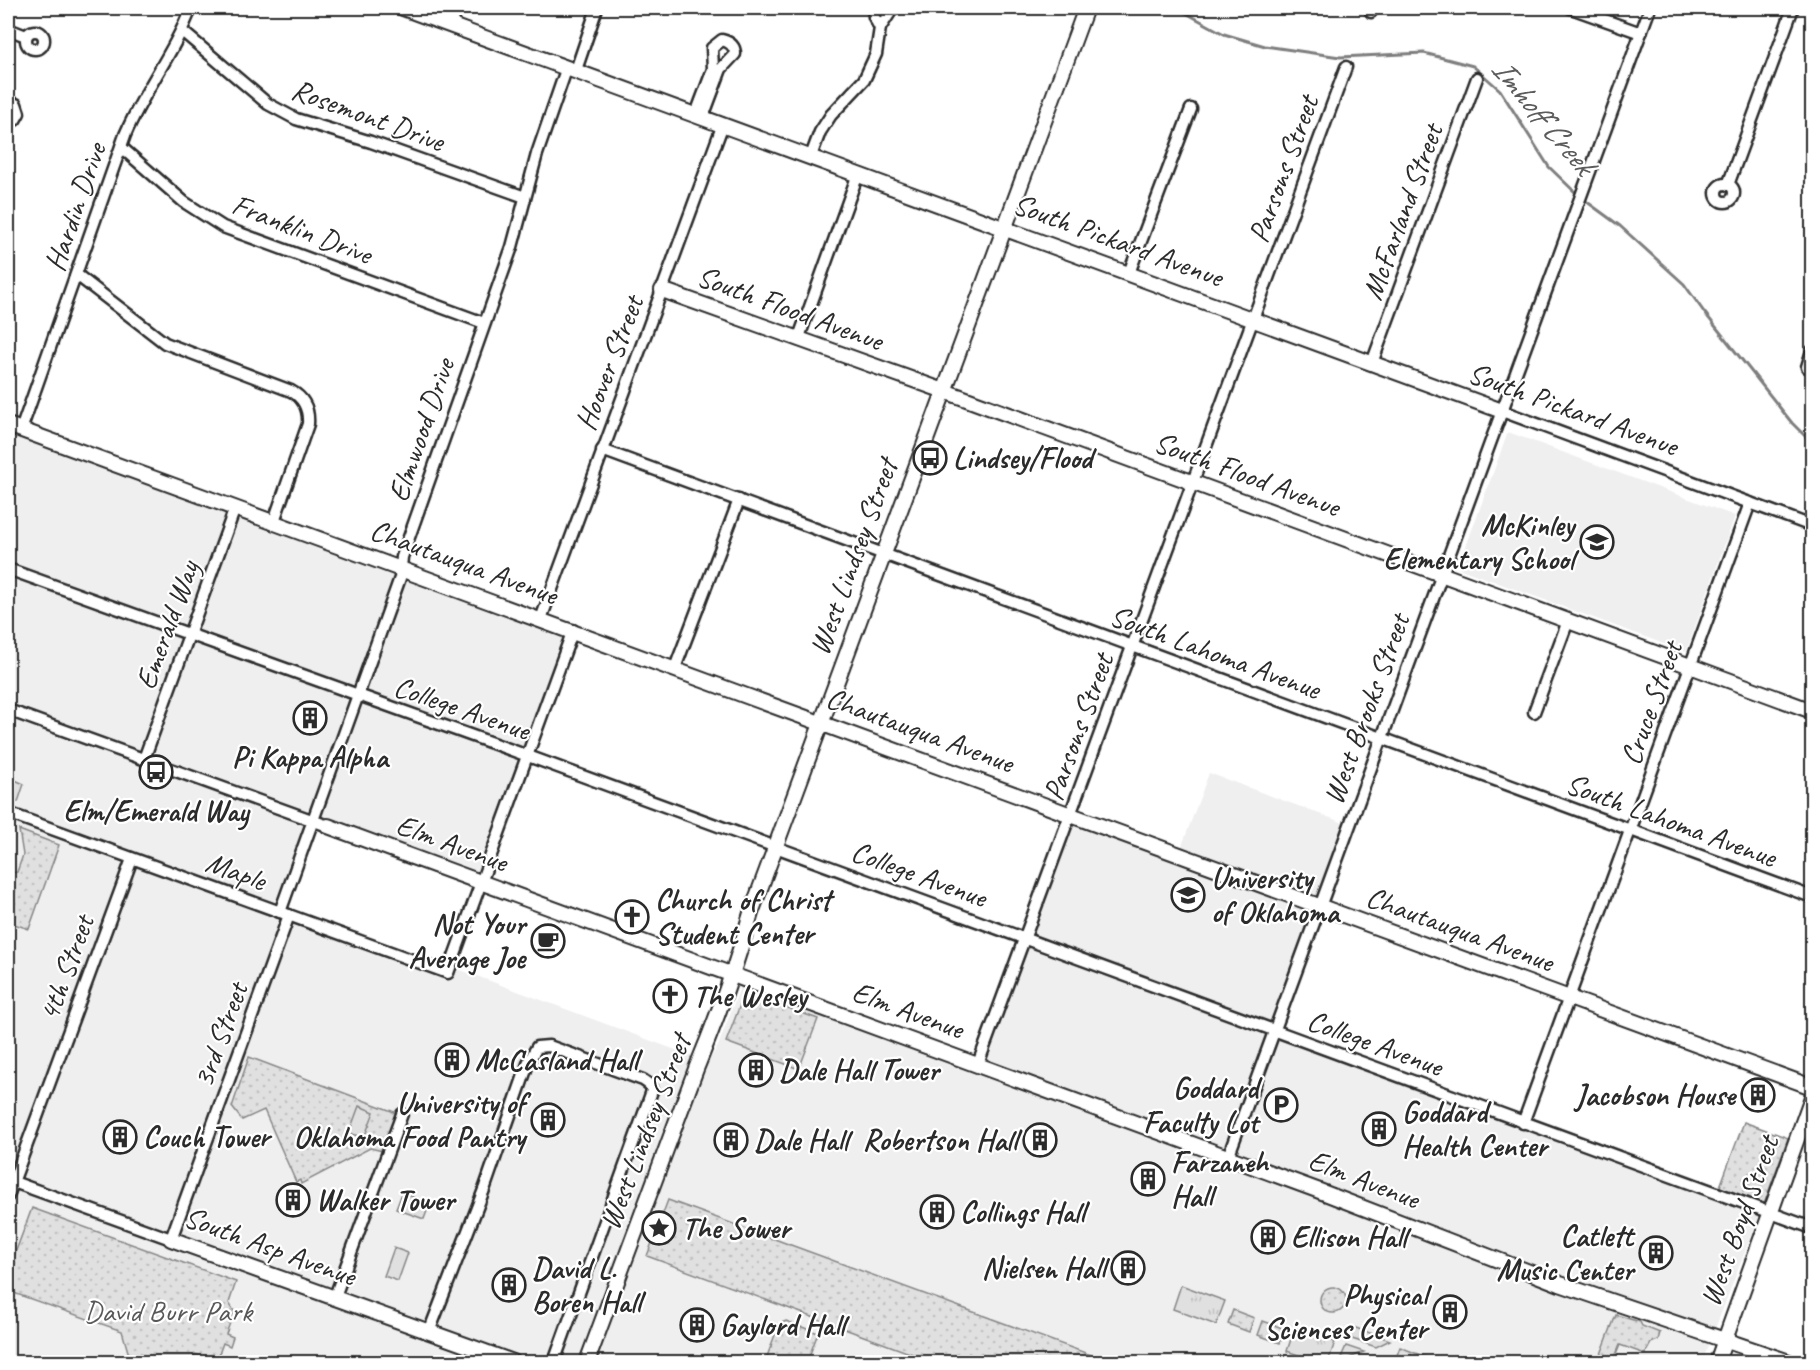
<svg xmlns="http://www.w3.org/2000/svg" width="1820" height="1370" viewBox="0 0 1820 1370" font-family="Caveat,sans-serif">
<style>
.built{fill:#efefef}
.grass{fill:url(#grass-tufts);stroke:#868686;stroke-width:1.5}
.park{fill:url(#park-dots);stroke:#868686;stroke-width:1.5}
.pitch{fill:#e0e0e0;stroke:#868686;stroke-width:1.5}
.lines{fill:none;stroke-linecap:round;stroke-linejoin:round}
.stream{stroke:#7e7e7e;stroke-width:3}
.street-casing{stroke:#2b2b2b;stroke-width:15}
.secondary-casing{stroke:#2b2b2b;stroke-width:18}
.street{stroke:#fff;stroke-width:10}
.secondary{stroke:#fff;stroke-width:14}
.labels{text-anchor:middle;dominant-baseline:central;stroke-width:4.5;stroke-linejoin:round;paint-order:stroke}
.street-label{font-size:30px;fill:#2b2b2b;stroke:#fff}
.poi-label{font-size:30px;font-weight:bold;fill:#2b2b2b;stroke:#fff;text-anchor:start}
.park-label{font-size:30px;fill:#585858;stroke:#fff}
.water-label{font-size:32px;font-style:italic;fill:#5c5c5c;stroke:#fff}
</style>
<defs>
<pattern id="grass-tufts" width="24" height="20" patternUnits="userSpaceOnUse" patternTransform="scale(1.5)"><rect width="24" height="20" fill="#e0e0e0"/><path d="M3 7l-1-3M5 7V3M7 7l1-3M15 17l-1-3M17 17v-4M19 17l1-3" fill="none" stroke="#c0c0c0"/></pattern>
<pattern id="park-dots" width="8" height="8" patternUnits="userSpaceOnUse" patternTransform="scale(1.5)"><rect width="8" height="8" fill="#e0e0e0"/><path d="M2 2h.1M6 6h.1" fill="none" stroke="#c0c0c0" stroke-width="1.8" stroke-linecap="round"/></pattern>
</defs>
<rect width="100%" height="100%" fill="#fff"/>
<filter id="ink" filterUnits="userSpaceOnUse"><feTurbulence type="fractalNoise" baseFrequency=".0167" numOctaves="2"/><feDisplacementMap in="SourceGraphic" scale="12" xChannelSelector="R" yChannelSelector="G"/><feConvolveMatrix kernelMatrix="1 2 1 2 8 2 1 2 1" color-interpolation-filters="sRGB"/></filter>
<g filter="url(#ink)">
<!-- built -->
<g class="built">
<polygon points="1508,432 1735,516 1686,652 1458,568"/>
<polygon points="8,435 568,634 479,875 311,814 274,915 445,979 458,969 708,1062 718,1046 742,982 982,1071 1075,821 1177,859 1209,773 1355,827 1277,1038 1759,1216 1702,1362 8,1362"/>
</g>
<!-- grass -->
<g class="grass">
<polygon points="1181,1285 1225,1301 1216,1325 1173,1309"/>
<polygon points="1295,1327 1335,1342 1328,1362 1318,1362 1287,1351"/>
<polygon points="1353,1327 1390,1340 1376,1347 1349,1338"/>
<polygon points="1346,1346 1364,1352 1339,1362"/>
<polygon points="1400,1347 1428,1358 1426,1362 1418,1362 1397,1355"/>
</g>
<!-- park -->
<g class="park">
<polygon points="19,830 59,845 29,929 8,922 8,873 17,872 23,855"/>
<polygon points="745,992 818,1019 799,1069 726,1042"/>
<polygon points="249,1057 397,1113 383,1151 370,1148 301,1184 300,1180 296,1182 264,1110 242,1120 232,1107"/>
<polygon points="1744,1122 1788,1138 1763,1207 1718,1192"/>
<polygon points="668,1200 1110,1362 934,1362 647,1256"/>
<polygon points="32,1208 236,1282 229,1303 234,1311 226,1334 233,1337 230,1346 223,1343 216,1362 195,1354 192,1362 149,1360 131,1362 122,1331 8,1291 8,1272"/>
<circle cx="1333" cy="1300" r="13"/>
<polygon points="1233,1310 1254,1318 1249,1332 1228,1324"/>
<polygon points="1616,1315 1640,1322 1642,1326 1660,1333 1658,1340 1651,1343 1645,1354 1620,1345 1613,1362 1598,1362"/>
<polygon points="786,1321 818,1333 807,1362 765,1362 779,1324"/>
<polygon points="1263,1321 1285,1329 1280,1343 1258,1335"/>
</g>
<!-- pitch -->
<g class="pitch">
<polygon points="8,777 24,784 18,802 8,798"/>
<polygon points="359,1106 374,1112 364,1138 349,1133"/>
<polygon points="402,1193 430,1203 424,1219 396,1209"/>
<polygon points="394,1248 408,1253 398,1281 384,1276"/>
</g>
<g class="lines">
<!-- stream -->
<g class="stream">
<polyline points="1177,8 1224,34 1265,46 1340,57 1424,53 1473,66 1500,90 1549,167 1578,195"/>
<polyline points="1583,199 1620,226 1684,284 1704,312 1792,423 1812,443"/>
</g>
<!-- street casing -->
<g class="street-casing">
<g id="street">
<polyline points="873,8 874,17 880,28"/>
<polyline points="1370,8 1371,12"/>
<polyline points="1571,8 1641,33"/>
<polyline points="451,25 457,8"/>
<polyline points="8,29 26,36"/>
<circle cx="35" cy="40" r="9"/>
<polyline points="182,31 268,104 296,119 371,142 525,197"/>
<polyline points="576,70 597,8"/>
<polyline points="8,102 16,104 19,113 15,120 8,121"/>
<path d="M 696,114 L 713,69 L 712,48 L 722,40 C 730,42 735,46 735,54 L 721,69 L 703,117"/>
<polyline points="121,147 184,202 223,227 484,323"/>
<polyline points="811,156 820,132 831,115 864,80 876,54 880,28 893,8"/>
<circle cx="1725" cy="193" r="9"/>
<polyline points="1728,185 1793,8"/>
<polyline points="1129,273 1191,109"/>
<path d="M 77,275 L 165,343 L 291,391 C 304,398 309,410 308,424 L 274,521"/>
<polyline points="798,340 858,174"/>
<polyline points="1372,363 1477,78"/>
<polyline points="1807,367 1812,351"/>
<polyline points="1502,411 1812,526"/>
<path d="M 21,430 L 125,135 C 144,90 175,51 191,8"/>
<polyline points="602,450 1812,897"/>
<polyline points="8,569 528,756 1812,1228"/>
<polyline points="541,619 723,124"/>
<polyline points="675,668 739,500"/>
<polyline points="8,710 328,826"/>
<polyline points="1534,712 1568,621"/>
<polyline points="144,759 235,508"/>
<polyline points="8,813 448,973 573,630"/>
<polyline points="280,912 400,578 402,557 512,247 537,154 567,67"/>
<polyline points="978,1064 1346,67"/>
<polyline points="1523,1123 1750,503"/>
<polyline points="1228,1157 1650,8"/>
<polyline points="8,1180 171,1239 289,915"/>
<polyline points="8,1196 132,859"/>
<polyline points="334,1299 402,1114"/>
<polyline points="429,1332 485,1187 529,1061 537,1047 549,1046 643,1080 650,1085 652,1091 554,1362"/>
</g>
</g>
<!-- secondary casing -->
<g class="secondary-casing">
<g id="secondary">
<polyline points="403,8 1502,411"/>
<polyline points="662,290 961,397 1812,711"/>
<polyline points="8,425 1812,1087"/>
<polyline points="328,826 1317,1190 1560,1284 1789,1362"/>
<polyline points="171,1239 513,1362"/>
<path d="M 587,1362 L 696,1069 C 717,1018 736,967 751,913 L 1086,8"/>
<polyline points="1717,1362 1812,1097"/>
</g>
</g>
<!-- street -->
<use href="#street" class="street"/>
<!-- secondary -->
<use href="#secondary" class="secondary"/>
</g>
</g>
<!-- icons -->
<defs>
<g id="bus-ring" transform="scale(1.725)"><circle r="9.5" fill="#fff" stroke="#2b2b2b" stroke-width="1.5"/><path d="M-5-6H5V4H4V6H2V4H-2V6H-4V4H-5ZM-3.5-4V0h7V-4ZM-3.5 1.2v1.5H-2V1.2ZM2 1.2v1.5H3.5V1.2Z" fill="#2b2b2b"/></g>
<g id="school-ring" transform="scale(1.725)"><circle r="9.5" fill="#fff" stroke="#2b2b2b" stroke-width="1.5"/><path d="M0-5L7-2L0 1L-7-2ZM-4 1L0 2.5L4 1V4Q0 6-4 4Z" fill="#2b2b2b"/></g>
<g id="building-ring" transform="scale(1.725)"><circle r="9.5" fill="#fff" stroke="#2b2b2b" stroke-width="1.5"/><path d="M-4-6H4V6H1V3H-1V6H-4ZM-2.5-4.3h1.7v1.8h-1.7ZM.8-4.3h1.7v1.8H.8ZM-2.5-1h1.7V.8h-1.7ZM.8-1h1.7V.8H.8Z" fill="#2b2b2b"/></g>
<g id="university-ring" transform="scale(1.725)"><circle r="9.5" fill="#fff" stroke="#2b2b2b" stroke-width="1.5"/><path d="M0-5L7-2L0 1L-7-2ZM-4 1L0 2.5L4 1V4Q0 6-4 4Z" fill="#2b2b2b"/></g>
<g id="church-ring" transform="scale(1.725)"><circle r="9.5" fill="#fff" stroke="#2b2b2b" stroke-width="1.5"/><path d="M-1.2-6h2.4v3.5h3.3v2.4h-3.3V6h-2.4V-.1h-3.3v-2.4h3.3Z" fill="#2b2b2b"/></g>
<g id="cafe-ring" transform="scale(1.725)"><circle r="9.5" fill="#fff" stroke="#2b2b2b" stroke-width="1.5"/><path d="M-5.5-4.5H6V0H3Q3 3.5 0 3.5H-2.5Q-5.5 3.5-5.5 0ZM3-3.2v2h1.7v-2ZM-6 4.5H4V6H-6Z" fill="#2b2b2b"/></g>
<g id="parking-ring" transform="scale(1.725)"><circle r="9.5" fill="#fff" stroke="#2b2b2b" stroke-width="1.5"/><path d="M-3.5-5.5H1a3.5 3.5 0 0 1 0 7H-1V5.5H-3.5ZM-1-3.4V-.6H.8a1.4 1.4 0 0 0 0-2.8Z" fill="#2b2b2b"/></g>
<g id="sight-ring" transform="scale(1.725)"><circle r="9.5" fill="#fff" stroke="#2b2b2b" stroke-width="1.5"/><path d="M0-6L1.8-2.2L6-1.7L2.9 1.2L3.7 5.4L0 3.3L-3.7 5.4L-2.9 1.2L-6-1.7L-1.8-2.2Z" fill="#2b2b2b"/></g>
</defs>
<g fill-rule="evenodd">
<use href="#bus-ring" x="930" y="458"/>
<use href="#school-ring" x="1597" y="542"/>
<use href="#building-ring" x="310" y="718"/>
<use href="#bus-ring" x="156" y="772"/>
<use href="#university-ring" x="1188" y="895"/>
<use href="#church-ring" x="632" y="917"/>
<use href="#cafe-ring" x="548" y="941"/>
<use href="#church-ring" x="670" y="996"/>
<use href="#building-ring" x="452" y="1060"/>
<use href="#building-ring" x="756" y="1070"/>
<use href="#building-ring" x="1758" y="1095"/>
<use href="#parking-ring" x="1281" y="1105"/>
<use href="#building-ring" x="548" y="1120"/>
<use href="#building-ring" x="1379" y="1129"/>
<use href="#building-ring" x="120" y="1137"/>
<use href="#building-ring" x="731" y="1140"/>
<use href="#building-ring" x="1040" y="1140"/>
<use href="#building-ring" x="1148" y="1179"/>
<use href="#building-ring" x="293" y="1200"/>
<use href="#building-ring" x="937" y="1212"/>
<use href="#sight-ring" x="659" y="1228"/>
<use href="#building-ring" x="1268" y="1237"/>
<use href="#building-ring" x="1656" y="1253"/>
<use href="#building-ring" x="1128" y="1268"/>
<use href="#building-ring" x="509" y="1285"/>
<use href="#building-ring" x="1450" y="1312"/>
<use href="#building-ring" x="697" y="1325"/>
</g>
<g class="labels">
<!-- street labels -->
<g class="street-label">
<text transform="translate(368 115) rotate(20)">Rosemont Drive</text>
<text transform="translate(1283 169) rotate(-70)">Parsons Street</text>
<text transform="translate(75 207) rotate(-71)">Hardin Drive</text>
<text transform="translate(1402 212) rotate(-70)">McFarland Street</text>
<text transform="translate(302 229) rotate(21)">Franklin Drive</text>
<text transform="translate(1118 240) rotate(20)">South Pickard Avenue</text>
<text transform="translate(790 308) rotate(20)">South Flood Avenue</text>
<text transform="translate(609 363) rotate(-69)">Hoover Street</text>
<text transform="translate(1573 409) rotate(20)">South Pickard Avenue</text>
<text transform="translate(421 430) rotate(-71)">Elmwood Drive</text>
<text transform="translate(1247 474) rotate(20)">South Flood Avenue</text>
<text transform="translate(853 557) rotate(-70)">West Lindsey Street</text>
<text transform="translate(464 562) rotate(20)">Chautauqua Avenue</text>
<text transform="translate(167 625) rotate(-70)">Emerald Way</text>
<text transform="translate(1215 652) rotate(20)">South Lahoma Avenue</text>
<text transform="translate(1651 703) rotate(-70)">Cruce Street</text>
<text transform="translate(462 708) rotate(19)">College Avenue</text>
<text transform="translate(1366 709) rotate(-70)">West Brooks Street</text>
<text transform="translate(1078 727) rotate(-70)">Parsons Street</text>
<text transform="translate(920 730) rotate(20)">Chautauqua Avenue</text>
<text transform="translate(1671 820) rotate(20)">South Lahoma Avenue</text>
<text transform="translate(452 843) rotate(20)">Elm Avenue</text>
<text transform="translate(236 871) rotate(20)">Maple</text>
<text transform="translate(919 874) rotate(20)">College Avenue</text>
<text transform="translate(1460 929) rotate(20)">Chautauqua Avenue</text>
<text transform="translate(66 968) rotate(-70)">4th Street</text>
<text transform="translate(908 1010) rotate(20)">Elm Avenue</text>
<text transform="translate(220 1035) rotate(-70)">3rd Street</text>
<text transform="translate(1375 1043) rotate(20)">College Avenue</text>
<text transform="translate(645 1132) rotate(-69)">West Lindsey Street</text>
<text transform="translate(1364 1179) rotate(21)">Elm Avenue</text>
<text transform="translate(1739 1221) rotate(-70)">West Boyd Street</text>
<text transform="translate(270 1246) rotate(20)">South Asp Avenue</text>
</g>
<!-- poi labels -->
<g class="poi-label">
<text x="953" y="458">Lindsey/Flood</text>
<text x="1574" y="525" text-anchor="end">McKinley<tspan x="1574" dy="34">Elementary School</tspan></text>
<text x="310" y="757" text-anchor="middle">Pi Kappa Alpha</text>
<text x="156" y="811" text-anchor="middle">Elm/Emerald Way</text>
<text x="1211" y="878">University<tspan x="1211" dy="34">of Oklahoma</tspan></text>
<text x="655" y="900">Church of Christ<tspan x="655" dy="34">Student Center</tspan></text>
<text x="525" y="924" text-anchor="end">Not Your<tspan x="525" dy="34">Average Joe</tspan></text>
<text x="693" y="996">The Wesley</text>
<text x="475" y="1060">McCasland Hall</text>
<text x="779" y="1070">Dale Hall Tower</text>
<text x="1258" y="1088" text-anchor="end">Goddard<tspan x="1258" dy="34">Faculty Lot</tspan></text>
<text x="1735" y="1095" text-anchor="end">Jacobson House</text>
<text x="525" y="1103" text-anchor="end">University of<tspan x="525" dy="34">Oklahoma Food Pantry</tspan></text>
<text x="1402" y="1112">Goddard<tspan x="1402" dy="34">Health Center</tspan></text>
<text x="143" y="1137">Couch Tower</text>
<text x="754" y="1140">Dale Hall</text>
<text x="1017" y="1140" text-anchor="end">Robertson Hall</text>
<text x="1171" y="1162">Farzaneh<tspan x="1171" dy="34">Hall</tspan></text>
<text x="316" y="1200">Walker Tower</text>
<text x="960" y="1212">Collings Hall</text>
<text x="682" y="1228">The Sower</text>
<text x="1633" y="1236" text-anchor="end">Catlett<tspan x="1633" dy="34">Music Center</tspan></text>
<text x="1291" y="1237">Ellison Hall</text>
<text x="532" y="1268">David L.<tspan x="532" dy="34">Boren Hall</tspan></text>
<text x="1105" y="1268" text-anchor="end">Nielsen Hall</text>
<text x="1427" y="1295" text-anchor="end">Physical<tspan x="1427" dy="34">Sciences Center</tspan></text>
<text x="720" y="1325">Gaylord Hall</text>
</g>
<!-- park labels -->
<g class="park-label">
<text x="168" y="1311">David Burr Park</text>
</g>
<!-- water labels -->
<g class="water-label">
<text transform="translate(1543 116) rotate(50)">Imhoff Creek</text>
</g>
</g>
<!-- margin -->
<rect width="1820" height="1370" fill="none" stroke="#fff" stroke-width="30"/>
<rect x="15" y="15" width="1790" height="1340" fill="none" stroke="#2b2b2b" stroke-width="2" filter="url(#ink)"/>
</svg>
